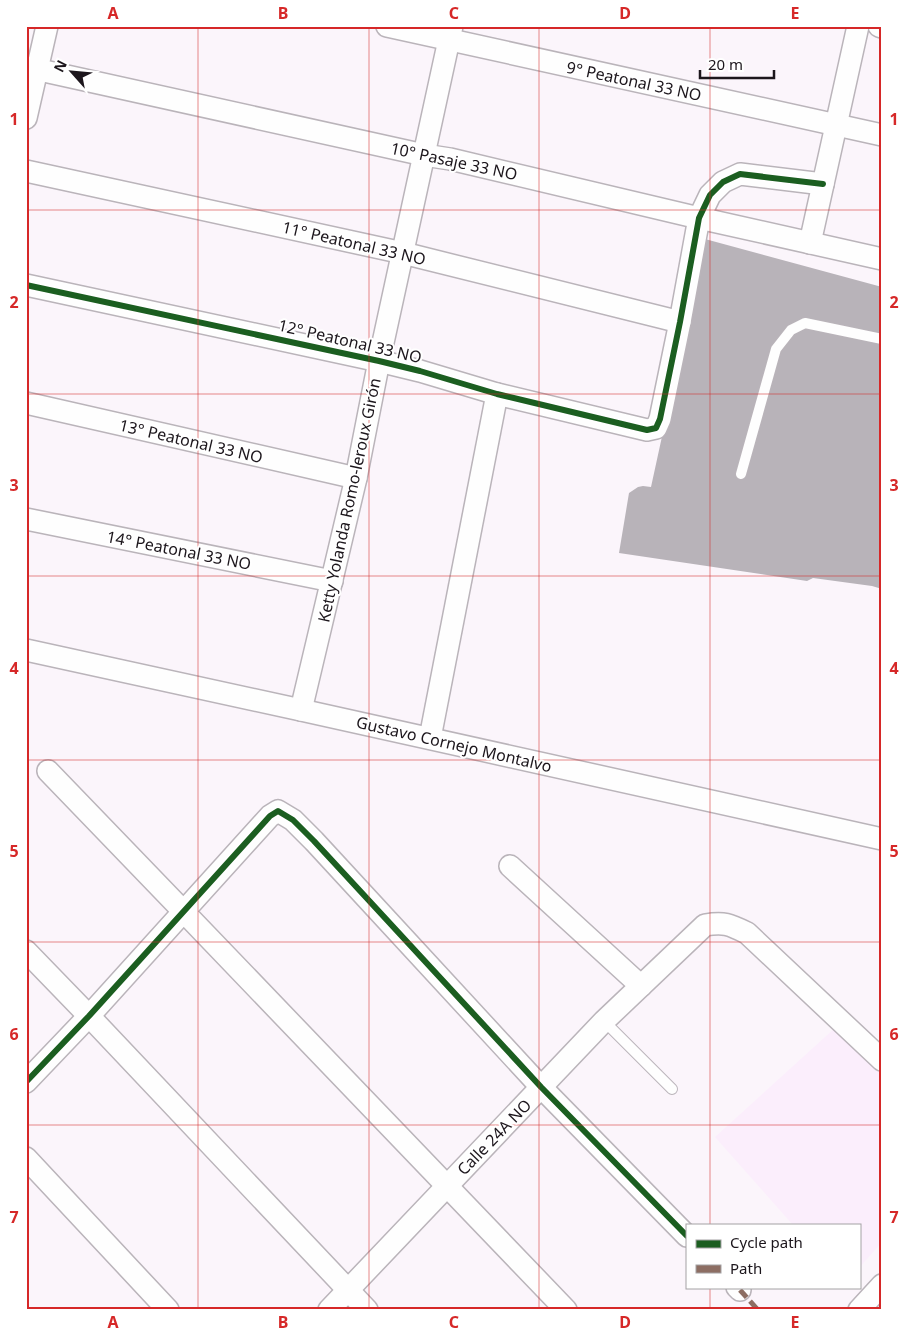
<svg xmlns="http://www.w3.org/2000/svg" width="908" height="1336" viewBox="0 0 908 1336" font-family="'Noto Sans',sans-serif">
<style>
.built{fill:#fbeefc}
.building{fill:#b8b3b9}
.lines{fill:none;stroke-linecap:round;stroke-linejoin:round}
.service-casing{stroke:#bab4ba;stroke-width:12}
.minor-casing{stroke:#bab4ba;stroke-width:24}
.service{stroke:#fefefe;stroke-width:10}
.minor{stroke:#fefefe;stroke-width:21}
.quiet{stroke:#8d6e63;stroke-width:5;stroke-dasharray:10 5;stroke-linecap:butt}
.cycleway-casing{stroke:#fff;stroke-width:9}
.cycleway{stroke:#1b5e20;stroke-width:6}
.grid{fill:none;stroke:#d62828;stroke-width:1;stroke-opacity:0.55}
.labels{text-anchor:middle;dominant-baseline:central;stroke-width:4;stroke-linejoin:round;paint-order:stroke}
.street-label{font-size:16px;fill:#1c161c;stroke:#fff}
.neatline{fill:none;stroke:#d62828;stroke-width:2}
.grid-label{font-size:16px;text-anchor:middle;font-weight:bold;fill:#d62828}
</style>
<rect width="100%" height="100%" fill="#fbf5fb"/>
<!-- built -->
<polygon class="built" points="836,1027 882,1072 882,1242 859,1268 859,1225 793,1225 715,1137"/>
<!-- building -->
<polygon class="building" points="705,239 882,287 882,589 872,586 813,578 807,581 619,553 629,493 638,487 643,486 651,487"/>
<g class="lines">
<!-- service casing -->
<g class="service-casing">
<g id="service">
<polyline points="741,474 776,349 791,330 805,323 882,339"/>
<polyline points="604,1021 672,1089"/>
</g>
</g>
<!-- minor casing -->
<g class="minor-casing">
<g id="minor">
<polyline points="387,26 882,135"/>
<polyline points="879,26 882,27"/>
<polyline points="26,67 424,155 450,159 699,218 882,259"/>
<polyline points="26,118 47,26"/>
<polyline points="26,171 403,253 680,322"/>
<polyline points="810,243 858,26"/>
<polyline points="26,285 379,361 420,371 497,394 647,430 656,428 660,419 680,322 699,218 710,195 723,182 740,174 823,184"/>
<polyline points="26,403 356,478"/>
<polyline points="26,519 332,581"/>
<polyline points="26,650 301,710 882,839"/>
<polyline points="301,710 356,478 379,361 452,26"/>
<polyline points="430,738 497,394"/>
<polyline points="48,771 184,912 566,1310"/>
<polyline points="510,866 641,986"/>
<polyline points="26,951 89,1016 367,1310"/>
<polyline points="26,1082 89,1016 270,816 278,811 293,820 314,841 541,1087 687,1236"/>
<polyline points="26,1158 168,1310"/>
<polyline points="737,1287 740,1290"/>
<path d="M 329,1310 L 604,1021 L 705,925 C 724,922 729,924 747,933 L 882,1060"/>
<polyline points="859,1310 882,1285"/>
</g>
</g>
<!-- service -->
<use href="#service" class="service"/>
<!-- minor -->
<use href="#minor" class="minor"/>
<!-- quiet -->
<polyline class="quiet" points="740,1290 758,1310"/>
<!-- cycleway casing -->
<g class="cycleway-casing">
<g id="cycleway">
<polyline points="26,285 379,361 420,371 497,394 647,430 656,428 660,419 680,322 699,218 710,195 723,182 740,174 823,184"/>
<polyline points="26,1082 89,1016 270,816 278,811 293,820 314,841 541,1087 687,1236"/>
</g>
</g>
<!-- cycleway -->
<use href="#cycleway" class="cycleway"/>
</g>
<!-- grid -->
<path class="grid" d="M 198,26 L 198,1310M 369,26 L 369,1310M 539,26 L 539,1310M 710,26 L 710,1225M 26,210 L 882,210M 26,394 L 882,394M 26,576 L 882,576M 26,760 L 882,760M 26,942 L 882,942M 26,1125 L 882,1125M 710,1287 L 710,1310"/>
<g class="labels">
<!-- street labels -->
<g class="street-label">
<text transform="translate(634 81) rotate(12)">9° Peatonal 33 NO</text>
<text transform="translate(454 161) rotate(12)">10° Pasaje 33 NO</text>
<text transform="translate(354 243) rotate(13)">11° Peatonal 33 NO</text>
<text transform="translate(350 341) rotate(13)">12° Peatonal 33 NO</text>
<text transform="translate(191 441) rotate(13)">13° Peatonal 33 NO</text>
<text transform="translate(349 500) rotate(-78)">Ketty Yolanda Romo-leroux Girón</text>
<text transform="translate(179 550) rotate(11)">14° Peatonal 33 NO</text>
<text transform="translate(454 744) rotate(13)">Gustavo Cornejo Montalvo</text>
<text transform="translate(494 1137) rotate(-46)">Calle 24A NO</text>
</g>
</g>
<!-- border -->
<rect width="908" height="1336" fill="none" stroke="#ffffff" stroke-width="55"/>
<!-- legend -->
<rect x="686" y="1224" width="175" height="65" fill="#ffffff" stroke="#a4a2a4"/>
<rect x="696" y="1240" width="25" height="8" fill="#1b5e20" stroke="#a4a2a4"/>
<text x="730" y="1248" font-size="15" fill="#1c161c">Cycle path</text>
<rect x="696" y="1265" width="25" height="8" fill="#8d6e63" stroke="#a4a2a4"/>
<text x="730" y="1274" font-size="15" fill="#1c161c">Path</text>
<!-- north arrow -->
<g transform="translate(72 72) rotate(297)" stroke="#ffffff" stroke-width="4" paint-order="stroke">
<path d="M0-4L9 19L0 12L-9 19Z" fill="#1c161c"/>
<text y="-8" font-size="14" font-weight="bold" text-anchor="middle" fill="#1c161c">N</text>
</g>
<!-- scale -->
<path d="M700 70v8h74v-8" fill="none" stroke="#1c161c" stroke-width="2.5"/>
<text x="708" y="70" font-size="15" fill="#1c161c" stroke="#ffffff" stroke-width="4" paint-order="stroke">20 m</text>
<rect x="28" y="28" width="852" height="1280" class="neatline"/>
<g class="grid-label">
<text x="113" y="19">A</text>
<text x="283" y="19">B</text>
<text x="454" y="19">C</text>
<text x="625" y="19">D</text>
<text x="795" y="19">E</text>
<text x="14" y="125">1</text>
<text x="894" y="125">1</text>
<text x="14" y="308">2</text>
<text x="894" y="308">2</text>
<text x="14" y="491">3</text>
<text x="894" y="491">3</text>
<text x="14" y="674">4</text>
<text x="894" y="674">4</text>
<text x="14" y="857">5</text>
<text x="894" y="857">5</text>
<text x="14" y="1040">6</text>
<text x="894" y="1040">6</text>
<text x="14" y="1223">7</text>
<text x="894" y="1223">7</text>
<text x="113" y="1328">A</text>
<text x="283" y="1328">B</text>
<text x="454" y="1328">C</text>
<text x="625" y="1328">D</text>
<text x="795" y="1328">E</text>
</g>
</svg>
